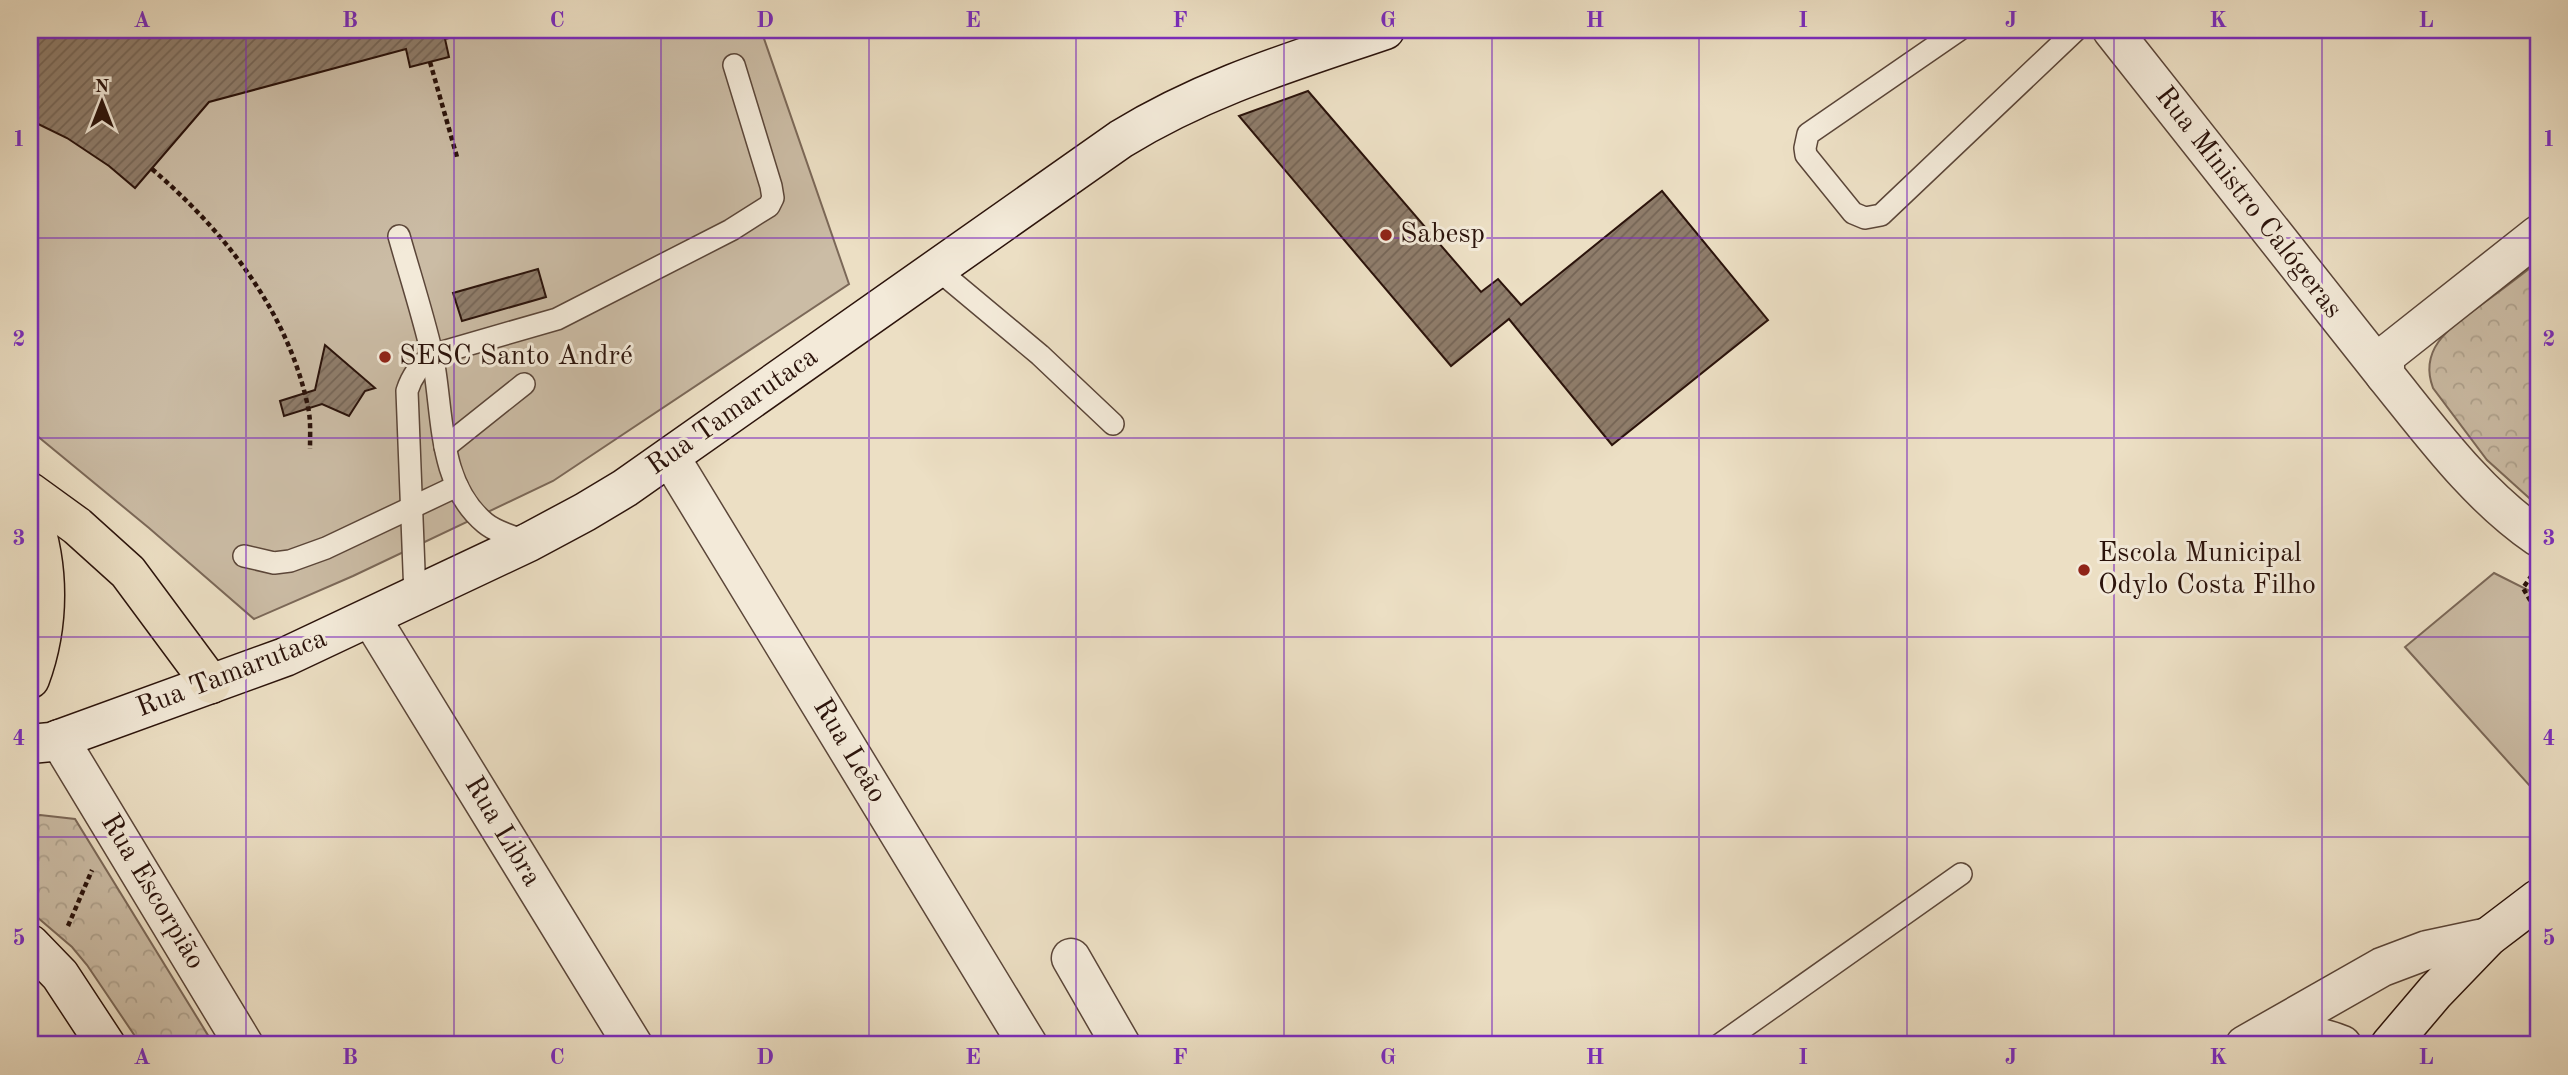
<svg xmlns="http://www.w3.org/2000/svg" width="2568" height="1075" viewBox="0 0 2568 1075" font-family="'Old Standard TT',serif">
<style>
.grass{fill:#cbbca5;stroke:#7b6858;stroke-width:2}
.park{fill:url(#park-crowns);stroke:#7b6858;stroke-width:2}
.building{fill:url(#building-hatch);stroke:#2b130b;stroke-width:2}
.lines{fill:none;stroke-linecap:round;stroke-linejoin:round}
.lane-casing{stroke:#5b4639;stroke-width:24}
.street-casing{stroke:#5b4639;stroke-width:41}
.secondary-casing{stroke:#2b130b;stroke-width:41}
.highway-casing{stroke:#2b130b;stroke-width:41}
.path{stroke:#2b130b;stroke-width:4.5;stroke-dasharray:5 3.5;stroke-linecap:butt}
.lane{stroke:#f3ead9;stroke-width:21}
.street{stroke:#f3ead9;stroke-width:38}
.secondary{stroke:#f3ead9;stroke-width:38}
.highway{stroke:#ecdfc4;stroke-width:38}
.grid{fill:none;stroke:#7b2cbf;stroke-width:2;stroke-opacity:0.55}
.poi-dot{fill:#8f2418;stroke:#f3ead9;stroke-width:2.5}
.labels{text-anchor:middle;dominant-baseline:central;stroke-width:6;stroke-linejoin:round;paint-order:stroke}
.street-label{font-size:28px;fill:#2b130b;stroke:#f3ead9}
.poi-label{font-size:28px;fill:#2b130b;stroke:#f3ead9;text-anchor:start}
.neatline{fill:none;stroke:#7b2cbf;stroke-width:2.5}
.grid-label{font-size:23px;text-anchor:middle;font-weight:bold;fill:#7b2cbf}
</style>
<defs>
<pattern id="park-crowns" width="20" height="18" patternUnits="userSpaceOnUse" patternTransform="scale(1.75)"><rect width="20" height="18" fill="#cbbca5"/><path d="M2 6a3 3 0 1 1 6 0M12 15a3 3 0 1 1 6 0" fill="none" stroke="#aea18d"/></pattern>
<pattern id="building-hatch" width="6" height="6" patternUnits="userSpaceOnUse" patternTransform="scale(1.75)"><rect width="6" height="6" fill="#8f7d6b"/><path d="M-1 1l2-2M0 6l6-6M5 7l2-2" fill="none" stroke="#756556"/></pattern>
</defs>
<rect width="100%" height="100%" fill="#ecdfc4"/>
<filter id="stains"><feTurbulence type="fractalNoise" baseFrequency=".00286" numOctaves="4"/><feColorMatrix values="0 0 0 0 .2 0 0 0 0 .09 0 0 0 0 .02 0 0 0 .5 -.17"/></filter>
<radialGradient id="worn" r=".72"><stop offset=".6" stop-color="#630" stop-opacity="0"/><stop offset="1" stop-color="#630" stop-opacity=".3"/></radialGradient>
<!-- grass -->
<g class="grass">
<polygon points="30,30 761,30 849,284 553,481 353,576 254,619 149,528 30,430"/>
<polygon points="2494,573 2538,595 2538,795 2405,647"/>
</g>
<!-- park -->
<g class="park">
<path d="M 2538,262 L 2538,506 L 2487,460 L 2433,388 C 2417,345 2456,324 2485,302 C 2503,289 2521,275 2538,262 Z"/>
<polygon points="40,815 75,819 214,1045 141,1045 87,965 72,947 30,911 30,818"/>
</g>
<!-- building -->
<g class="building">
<polygon points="30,30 479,30 445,39 449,57 410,67 406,49 209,102 135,188 109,166 67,138 30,120"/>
<polygon points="1308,91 1481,292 1498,279 1521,305 1662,191 1768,320 1612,445 1509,319 1451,366 1239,116"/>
<polygon points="538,269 546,297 462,321 453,293"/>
<polygon points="325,345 375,388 365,391 349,416 322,404 284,416 280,401 315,390"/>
</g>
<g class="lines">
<!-- lane casing -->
<g class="lane-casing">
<g id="lane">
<polyline points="1959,30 1808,134 1805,148 1806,155 1853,213 1865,218 1881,215 2076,30"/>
<path d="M 399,236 C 410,275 423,315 432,354 C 444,411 436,482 485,523 C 497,533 515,537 529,542"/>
<polyline points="937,269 1040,355 1113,424"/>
<polyline points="445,447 524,384"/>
<polyline points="244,556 274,563 290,561 326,548 457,486"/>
<path d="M 415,596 L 407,391 C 412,375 420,366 432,355 L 557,319 L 731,230 L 769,206 L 773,198 L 771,186 L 734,65"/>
<polyline points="1719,1045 1961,874"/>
</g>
</g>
<!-- street casing -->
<g class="street-casing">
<g id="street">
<polyline points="2112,30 2385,375"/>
<path d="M 2538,235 L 2390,352 L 2385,359 L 2385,375 C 2432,433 2476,494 2538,537"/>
<polyline points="670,457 1028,1045"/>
<polyline points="371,618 633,1045"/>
<polyline points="59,739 244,1045"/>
<polyline points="1071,958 1121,1045"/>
<path d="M 2265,1035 C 2293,1034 2316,1034 2342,1045"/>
<polyline points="2245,1045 2382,967 2427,950 2488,937"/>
</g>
</g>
<!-- secondary casing -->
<g class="secondary-casing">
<g id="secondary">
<path d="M 30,744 L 51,742 L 285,657 L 529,542 L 585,512 L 625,488 L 1121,139 C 1206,87 1291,62 1385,30"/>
<polyline points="30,944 60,975 106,1045"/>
<polyline points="2390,1045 2435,992 2488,937 2538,899"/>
</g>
</g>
<!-- highway casing -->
<g class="highway-casing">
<g id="highway">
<polyline points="30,492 77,526 128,572 211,684"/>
<path d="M 30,511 C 50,565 50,625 30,679"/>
</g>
</g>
<!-- path -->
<g class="path">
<polyline points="430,62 457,157"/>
<path d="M 152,169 C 224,231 288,311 308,407 C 311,420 310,436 310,449"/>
<polyline points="2532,575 2523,588 2538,614"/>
<polyline points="68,926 92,870"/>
</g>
<!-- lane -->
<use href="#lane" class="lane"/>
<!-- street -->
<use href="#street" class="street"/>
<!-- secondary -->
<use href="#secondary" class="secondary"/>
<!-- highway -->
<use href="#highway" class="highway"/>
</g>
<!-- grid -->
<path class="grid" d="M 246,30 L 246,1045M 454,30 L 454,1045M 661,30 L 661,1045M 869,30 L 869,1045M 1076,30 L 1076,1045M 1284,30 L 1284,1045M 1492,30 L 1492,1045M 1699,30 L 1699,1045M 1907,30 L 1907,1045M 2114,30 L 2114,1045M 2322,30 L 2322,1045M 30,238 L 2538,238M 30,438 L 2538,438M 30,637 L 2538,637M 30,837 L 2538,837"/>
<!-- markers -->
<g class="poi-dot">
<circle cx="1386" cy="235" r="7"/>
<circle cx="385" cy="357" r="7"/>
<circle cx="2084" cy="570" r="7"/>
</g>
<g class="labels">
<!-- street labels -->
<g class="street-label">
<text transform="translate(2248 203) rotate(52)">Rua Ministro Calógeras</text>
<text transform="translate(733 412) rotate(-35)">Rua Tamarutaca</text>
<text transform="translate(232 674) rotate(-21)">Rua Tamarutaca</text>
<text transform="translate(849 751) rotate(59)">Rua Leão</text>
<text transform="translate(502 832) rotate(59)">Rua Libra</text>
<text transform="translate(152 892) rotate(59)">Rua Escorpião</text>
</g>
<!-- poi labels -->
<g class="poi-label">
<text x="1400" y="235">Sabesp</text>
<text x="399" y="357">SESC Santo André</text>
<text x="2098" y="554">Escola Municipal<tspan x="2098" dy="32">Odylo Costa Filho</tspan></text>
</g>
</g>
<!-- margin -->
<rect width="2568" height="1075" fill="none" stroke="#ecdfc4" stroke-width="77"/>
<!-- north arrow -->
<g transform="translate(102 102)" stroke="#f3ead9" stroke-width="5" paint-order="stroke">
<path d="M0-5L12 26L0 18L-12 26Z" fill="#2b130b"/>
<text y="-10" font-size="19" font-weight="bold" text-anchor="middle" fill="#2b130b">N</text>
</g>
<rect x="38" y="38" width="2492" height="998" class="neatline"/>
<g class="grid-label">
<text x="142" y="27">A</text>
<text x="350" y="27">B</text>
<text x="557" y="27">C</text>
<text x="765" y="27">D</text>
<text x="973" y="27">E</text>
<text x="1180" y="27">F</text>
<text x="1388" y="27">G</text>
<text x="1595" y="27">H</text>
<text x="1803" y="27">I</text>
<text x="2011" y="27">J</text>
<text x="2218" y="27">K</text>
<text x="2426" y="27">L</text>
<text x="19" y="146">1</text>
<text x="2549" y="146">1</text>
<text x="19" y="346">2</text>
<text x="2549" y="346">2</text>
<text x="19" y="545">3</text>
<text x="2549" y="545">3</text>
<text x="19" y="745">4</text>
<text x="2549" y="745">4</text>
<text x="19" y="945">5</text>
<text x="2549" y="945">5</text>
<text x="142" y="1064">A</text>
<text x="350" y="1064">B</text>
<text x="557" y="1064">C</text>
<text x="765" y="1064">D</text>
<text x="973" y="1064">E</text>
<text x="1180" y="1064">F</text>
<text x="1388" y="1064">G</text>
<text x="1595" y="1064">H</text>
<text x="1803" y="1064">I</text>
<text x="2011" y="1064">J</text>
<text x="2218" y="1064">K</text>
<text x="2426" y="1064">L</text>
</g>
<rect width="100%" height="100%" filter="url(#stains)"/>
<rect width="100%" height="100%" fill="url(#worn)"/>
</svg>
